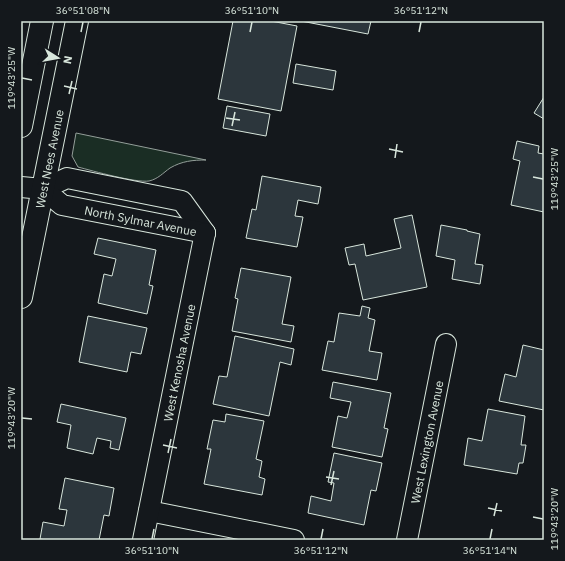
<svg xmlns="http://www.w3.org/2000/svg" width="565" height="561" viewBox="0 0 565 561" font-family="'IBM Plex Sans',sans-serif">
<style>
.green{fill:#1a2d24;stroke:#939e99}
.building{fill:#2c363c;stroke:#d8e6dc}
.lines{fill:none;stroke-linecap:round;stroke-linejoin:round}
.minor-casing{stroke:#d8e6dc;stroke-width:22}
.major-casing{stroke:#d8e6dc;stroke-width:24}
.minor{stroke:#14181c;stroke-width:20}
.major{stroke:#14181c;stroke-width:22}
.ticks{fill:none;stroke:#d8e6dc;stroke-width:1.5}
.labels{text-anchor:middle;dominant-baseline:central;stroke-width:3;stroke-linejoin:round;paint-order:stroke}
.street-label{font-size:12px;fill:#d8e6dc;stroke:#14181c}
.neatline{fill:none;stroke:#d8e6dc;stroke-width:1.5}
.ticks-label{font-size:10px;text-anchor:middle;fill:#d8e6dc}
</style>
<rect width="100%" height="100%" fill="#14181c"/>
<!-- green -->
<path class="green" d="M 76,133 L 206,160 C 193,160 182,161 170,168 C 163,173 158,179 149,181 C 136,183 93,171 78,167 L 72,156 Z"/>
<!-- building -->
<g class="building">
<polygon points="233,21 271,21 297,26 281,111 218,99"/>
<polygon points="301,21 371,21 368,34"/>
<polygon points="296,64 336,71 333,90 293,83"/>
<polygon points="544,97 544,119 534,113"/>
<polygon points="227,106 270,114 266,136 223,128"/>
<polygon points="517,141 539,146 538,153 544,154 544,212 511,205 520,161 513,159"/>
<polygon points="262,176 321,187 318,204 298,200 295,216 303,217 297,247 246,238 252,209 256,210"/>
<polygon points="412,215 427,287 363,300 355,264 349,265 345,248 364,244 366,256 401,248 394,219"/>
<polygon points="441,225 467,230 467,231 480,234 475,264 483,265 480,284 452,279 455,260 436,256"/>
<polygon points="98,238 156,250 149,285 153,286 147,314 98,303 104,274 112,276 116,259 94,254"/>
<polygon points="241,268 291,277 282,324 294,326 291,342 232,331 238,299 235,298"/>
<polygon points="362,306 370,308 368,318 375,320 369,351 382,353 377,380 322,370 328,341 334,342 339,313 360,316"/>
<polygon points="88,316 147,328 141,354 131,352 127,372 79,362"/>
<polygon points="235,336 294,349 291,365 280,362 269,416 213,404 219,376 227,377"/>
<polygon points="523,345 544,350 544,410 499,401 505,374 516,377"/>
<polygon points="333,382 391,393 384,428 388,429 382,457 332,447 338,416 347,418 351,402 330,398"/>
<polygon points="61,404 126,418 119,450 110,448 111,441 97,438 93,454 67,448 71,425 57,422"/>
<polygon points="488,409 525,416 521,445 526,445 523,463 519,463 517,474 464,465 468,438 482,441"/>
<polygon points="226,414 264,421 256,459 262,461 259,477 265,479 262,495 204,484 211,449 207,449 213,420 225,422"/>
<polygon points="334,453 382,463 376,491 371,490 364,525 308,513 311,496 331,501 334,483 328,482"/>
<polygon points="65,478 114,488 109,516 104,515 99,540 47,540 40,539 43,522 64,526 67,510 59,509"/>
</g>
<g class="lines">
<!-- minor casing -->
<g class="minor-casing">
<g id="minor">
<polyline points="21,187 43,189 67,178 182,201 205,233"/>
<path id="s1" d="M 43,189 L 62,205 L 205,233"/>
<polyline points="149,511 294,540"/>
<path id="s2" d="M 143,540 L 205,233"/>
<path id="s3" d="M 407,540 L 446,344"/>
</g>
</g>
<!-- major casing -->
<g class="major-casing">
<g id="major">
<polyline points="21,126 42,21"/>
<path id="s4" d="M 21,297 L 77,21"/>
</g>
</g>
<!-- minor -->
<use href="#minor" class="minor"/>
<!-- major -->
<use href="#major" class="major"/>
</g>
<!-- ticks -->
<path class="ticks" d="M 81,32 L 83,22M 250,32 L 252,22M 419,32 L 421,22M 22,78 L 32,80M 64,86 L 77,89M 69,94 L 72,81M 226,118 L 240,120M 232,126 L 235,112M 389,149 L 403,152M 395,158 L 397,144M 533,177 L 543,179M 22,418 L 32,419M 163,445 L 177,448M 168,453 L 171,439M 326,477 L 339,479M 331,485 L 334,471M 488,508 L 502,511M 494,516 L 497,503M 533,517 L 543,519M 152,539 L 154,529M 321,539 L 323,529M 490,539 L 492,529"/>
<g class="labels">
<!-- street labels -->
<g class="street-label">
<text stroke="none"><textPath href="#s4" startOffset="141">West Nees Avenue</textPath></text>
<text stroke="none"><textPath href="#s1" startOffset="105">North Sylmar Avenue</textPath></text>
<text stroke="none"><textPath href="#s2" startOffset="181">West Kenosha Avenue</textPath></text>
<text stroke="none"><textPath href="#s3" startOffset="100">West Lexington Avenue</textPath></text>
</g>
</g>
<!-- border -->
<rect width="565" height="561" fill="none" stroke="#14181c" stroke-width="44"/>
<!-- north arrow -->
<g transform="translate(58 58) rotate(101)" stroke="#14181c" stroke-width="3" paint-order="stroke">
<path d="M0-3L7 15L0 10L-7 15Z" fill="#d8e6dc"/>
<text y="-6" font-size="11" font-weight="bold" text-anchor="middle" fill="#d8e6dc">N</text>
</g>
<rect x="22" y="22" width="521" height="517" class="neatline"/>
<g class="ticks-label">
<text x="83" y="14">36°51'08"N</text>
<text x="252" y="14">36°51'10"N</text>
<text x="421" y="14">36°51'12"N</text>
<text transform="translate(11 78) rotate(-90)" y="4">119°43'25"W</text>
<text transform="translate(554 179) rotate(-90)" y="4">119°43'25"W</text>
<text transform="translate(11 418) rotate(-90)" y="4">119°43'20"W</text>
<text transform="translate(554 519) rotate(-90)" y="4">119°43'20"W</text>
<text x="152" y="554">36°51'10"N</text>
<text x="321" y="554">36°51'12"N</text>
<text x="490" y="554">36°51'14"N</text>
</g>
</svg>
